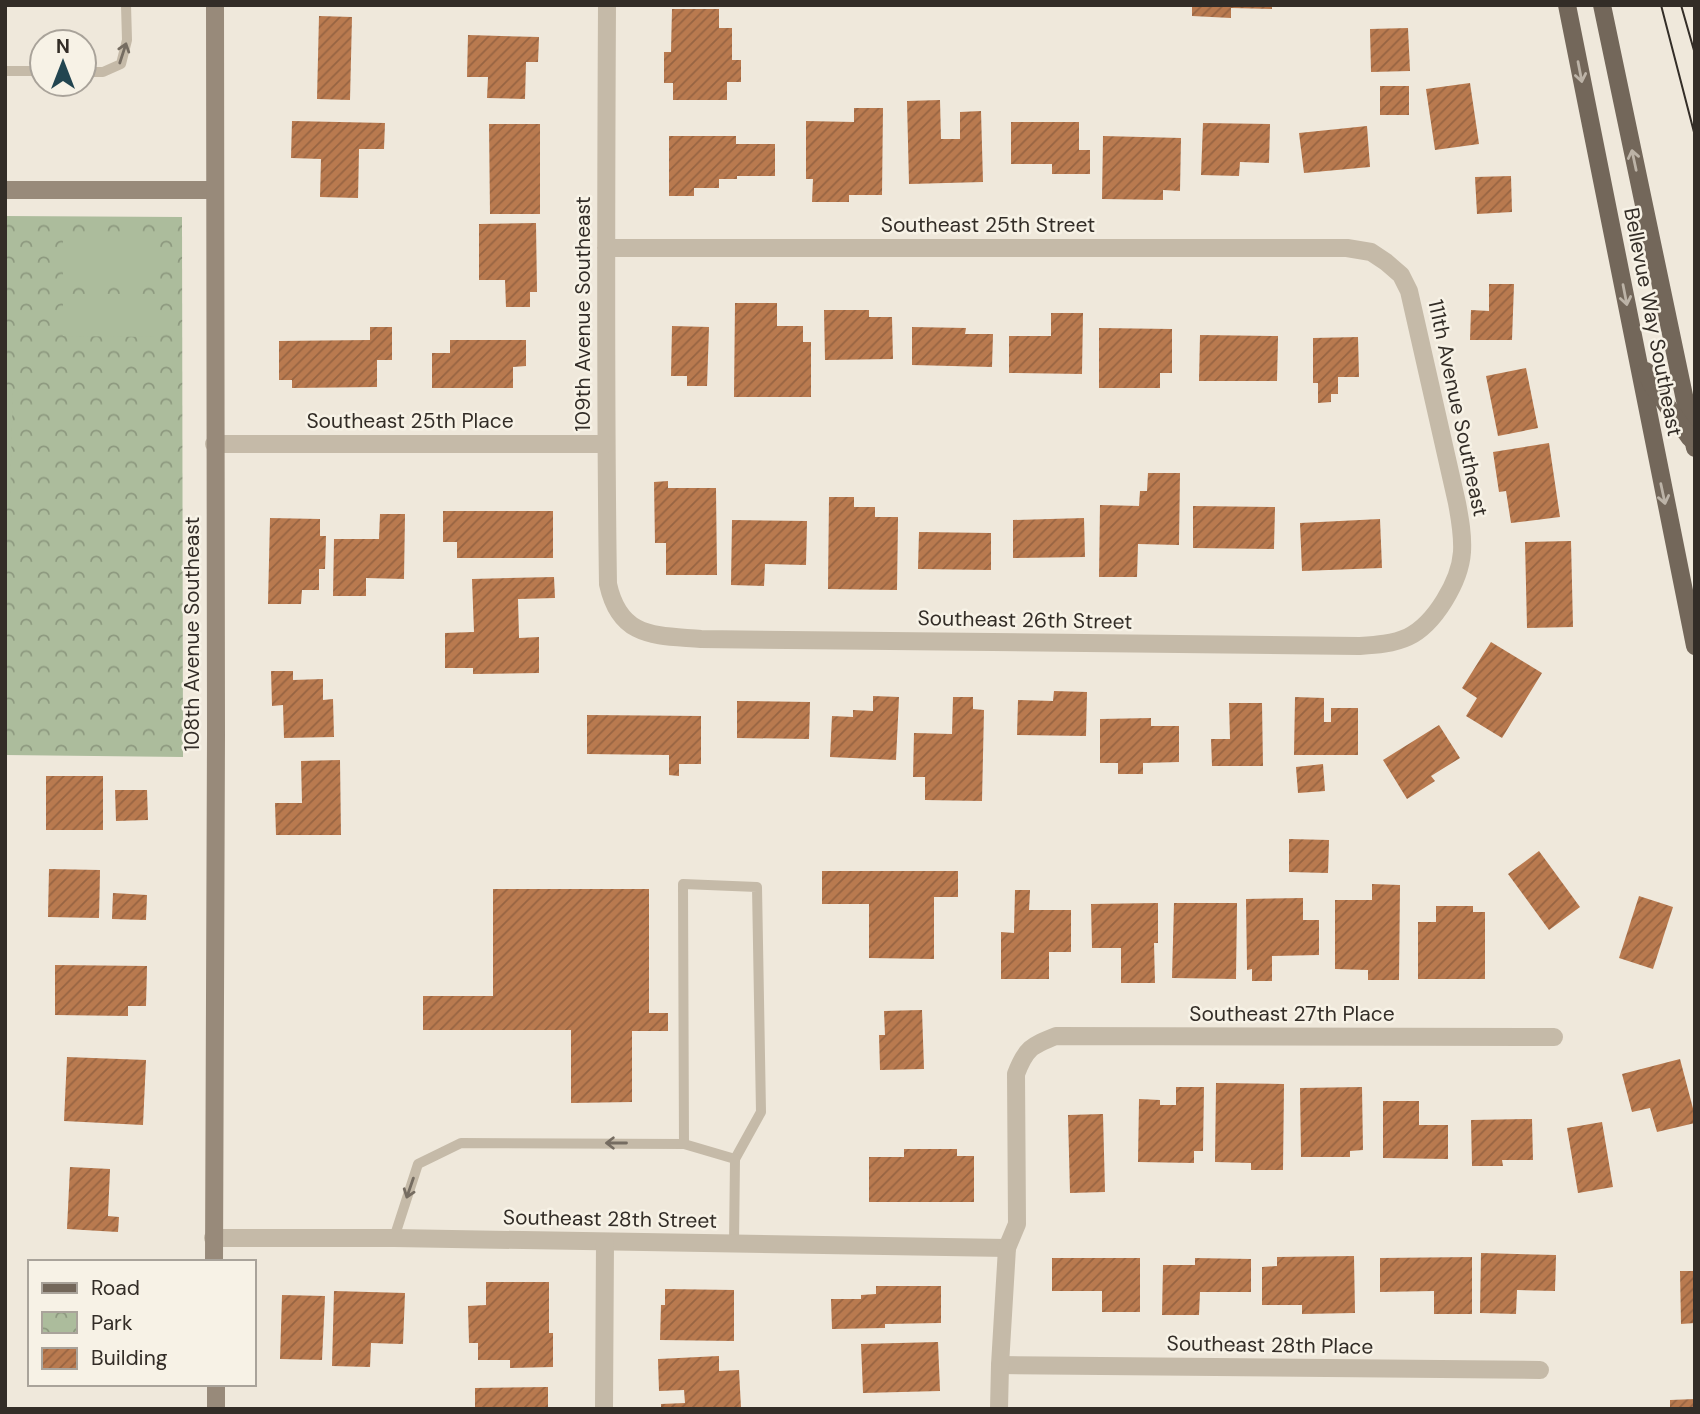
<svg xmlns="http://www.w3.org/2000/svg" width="1700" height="1414" viewBox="0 0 1700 1414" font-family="'DM Sans',sans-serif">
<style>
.park{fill:url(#park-crowns)}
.garden{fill:#acbc9c}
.building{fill:url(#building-hatch)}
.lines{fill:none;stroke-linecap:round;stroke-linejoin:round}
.lane{stroke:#c5baa8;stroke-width:10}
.street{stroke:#c5baa8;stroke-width:18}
.secondary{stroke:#988a7a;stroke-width:18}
.primary{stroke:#73675a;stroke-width:18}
.tram{stroke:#332d27;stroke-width:2}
.oneway{stroke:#756c61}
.oneway2{stroke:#bcb3a7}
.labels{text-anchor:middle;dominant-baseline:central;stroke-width:5;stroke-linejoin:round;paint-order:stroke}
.street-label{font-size:21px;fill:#332d27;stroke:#f7f2e6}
</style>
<defs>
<pattern id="park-crowns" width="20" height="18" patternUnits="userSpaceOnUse" patternTransform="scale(1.75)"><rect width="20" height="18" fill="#acbc9c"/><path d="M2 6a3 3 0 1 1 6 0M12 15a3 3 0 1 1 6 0" fill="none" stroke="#8d997f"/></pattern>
<pattern id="building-hatch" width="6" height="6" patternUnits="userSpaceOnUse" patternTransform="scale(1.75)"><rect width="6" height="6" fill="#b97a4f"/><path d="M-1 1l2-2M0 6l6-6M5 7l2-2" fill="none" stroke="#976442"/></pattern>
</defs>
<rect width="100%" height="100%" fill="#efe8db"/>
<!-- park -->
<polygon class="park" points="5,216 182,217 183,757 5,755"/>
<!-- garden -->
<g class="garden">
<rect x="63" y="237" width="93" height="43"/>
<polygon points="63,294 156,294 156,337 63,336"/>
<polygon points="5,392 13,392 10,499 5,499"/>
</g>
<!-- building -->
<g class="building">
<polygon points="1192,5 1272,5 1272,9 1231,8 1231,18 1192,16"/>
<polygon points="672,9 719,9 719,28 732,28 732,60 741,60 741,82 727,82 727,100 673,100 673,83 664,83 664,52 671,52"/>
<polygon points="319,16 352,17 350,100 317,99"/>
<polygon points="1408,28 1410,71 1371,72 1370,29"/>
<polygon points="468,35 539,37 538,62 526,62 525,99 487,98 488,77 467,77"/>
<polygon points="1470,83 1479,144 1435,150 1426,89"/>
<rect x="1380" y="86" width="29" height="29"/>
<polygon points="940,100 941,139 960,139 960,112 981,111 983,182 909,184 907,101"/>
<polygon points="854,108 883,108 882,195 849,195 849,202 812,202 813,179 806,179 806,121 854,122"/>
<polygon points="292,121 385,123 384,149 359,149 358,198 320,197 321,159 291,158"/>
<polygon points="1011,122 1079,122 1079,150 1090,150 1090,174 1052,174 1052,164 1011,164"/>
<polygon points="1203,123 1270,124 1269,163 1240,162 1239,176 1201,175"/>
<polygon points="489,124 540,124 540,214 490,214"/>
<polygon points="1367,126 1370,167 1304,173 1299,133"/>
<polygon points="669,136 736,136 736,144 775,144 775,176 737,176 737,179 719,179 719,188 694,188 694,196 669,196"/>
<polygon points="1103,136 1181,138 1180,191 1163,190 1163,200 1102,199"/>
<polygon points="1511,176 1512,212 1477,214 1475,177"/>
<polygon points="536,223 537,292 530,292 530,307 506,307 505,280 479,280 479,224"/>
<polygon points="1489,284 1514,284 1512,340 1470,340 1471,310 1489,311"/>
<polygon points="735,303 777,303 777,326 803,326 803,342 811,342 811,397 734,397"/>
<polygon points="824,310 869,310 869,317 892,317 893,359 825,360"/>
<polygon points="1051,313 1083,313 1082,374 1009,373 1009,336 1051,336"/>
<polygon points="672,326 709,327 707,386 687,386 687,376 671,376"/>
<polygon points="370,327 392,327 392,360 377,360 377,387 292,388 292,380 279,380 279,341 370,340"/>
<polygon points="912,327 966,328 965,334 993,334 992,367 912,365"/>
<polygon points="1099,328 1172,329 1172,373 1160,373 1160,388 1099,388"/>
<polygon points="1200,335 1278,336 1277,381 1199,381"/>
<polygon points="1358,337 1359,377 1338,377 1338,394 1331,394 1331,402 1318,403 1318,383 1313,383 1313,338"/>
<polygon points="450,340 526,340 526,366 513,367 513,388 432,388 432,353 450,353"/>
<polygon points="1526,368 1538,428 1498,436 1486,376"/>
<polygon points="1549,443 1560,517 1511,523 1506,491 1499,492 1493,452"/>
<polygon points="1148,473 1180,473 1179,545 1138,544 1137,577 1099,577 1100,505 1139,506 1140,491 1147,491"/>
<polygon points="668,481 668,488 716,488 717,575 666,575 666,543 655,543 654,482"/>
<polygon points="829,497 854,497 854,507 875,507 875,517 898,517 897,590 828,589"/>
<polygon points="1193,506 1275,507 1274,549 1193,548"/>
<polygon points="443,511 553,511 553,558 457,558 457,542 443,542"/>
<polygon points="380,514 405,514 404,579 366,578 366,596 333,596 334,539 379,539"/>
<polygon points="270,518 320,519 320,536 326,536 325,569 319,569 319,590 302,590 301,604 268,604"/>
<polygon points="1084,518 1085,557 1013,558 1013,520"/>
<polygon points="1380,519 1382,568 1302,571 1300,523"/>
<polygon points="732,520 807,521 806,565 765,564 764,586 731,585"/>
<polygon points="919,532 991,533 991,570 918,569"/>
<polygon points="1571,541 1573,627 1527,628 1525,542"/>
<polygon points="554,577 555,598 518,599 519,638 539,637 539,673 473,674 473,668 445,668 445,633 474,632 472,579"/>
<polygon points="1491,642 1542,673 1502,738 1466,716 1477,698 1462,688"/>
<polygon points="271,671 293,671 293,680 323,679 323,700 333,699 334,737 284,738 283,705 272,706"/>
<polygon points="1054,691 1087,692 1086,736 1017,735 1018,700 1053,701"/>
<polygon points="873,696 899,697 896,760 830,757 832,716 853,717 853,710 873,711"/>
<polygon points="953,697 973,697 973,709 984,710 982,801 925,800 925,777 913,777 914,733 952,734"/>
<polygon points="1295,697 1324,698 1324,722 1331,722 1331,708 1358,708 1358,755 1294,755"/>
<polygon points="737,701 810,702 809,739 737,738"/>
<polygon points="1229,703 1262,703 1263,766 1212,766 1211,739 1230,739"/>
<polygon points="587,715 701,716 701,764 679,764 679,776 669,775 669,755 587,754"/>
<polygon points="1151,718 1151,726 1179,726 1179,762 1143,763 1143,774 1118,774 1118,763 1100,763 1100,719"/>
<polygon points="1439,725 1460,758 1431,776 1435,781 1407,799 1383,760"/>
<polygon points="340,760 341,835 276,835 275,803 302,803 301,761"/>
<polygon points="1323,764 1325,791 1298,793 1296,767"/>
<rect x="46" y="776" width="57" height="54"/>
<polygon points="115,790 147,790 148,820 116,821"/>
<polygon points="1289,839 1329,840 1328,873 1289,872"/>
<polygon points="1539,851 1580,907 1549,930 1508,874"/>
<polygon points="49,869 100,870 99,918 48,917"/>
<polygon points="822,871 958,871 958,897 934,897 934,959 869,958 869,904 822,904"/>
<polygon points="1372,884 1400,885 1399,980 1368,980 1368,970 1335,969 1335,900 1372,900"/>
<polygon points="493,889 649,889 649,1013 668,1013 668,1031 632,1031 632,1102 571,1103 571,1030 423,1030 423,996 493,996"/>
<polygon points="1015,890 1030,890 1029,910 1071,910 1071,952 1049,952 1049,979 1001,979 1001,932 1014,933"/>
<polygon points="113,893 147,895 146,920 112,919"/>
<polygon points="1639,896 1673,907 1653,969 1619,958"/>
<polygon points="1303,898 1303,920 1319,920 1319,955 1272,956 1272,981 1252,981 1252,969 1247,970 1246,899"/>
<polygon points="1158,903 1158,943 1154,943 1155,983 1121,983 1121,948 1092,948 1091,904"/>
<polygon points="1174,903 1237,903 1236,979 1172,978"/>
<polygon points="1436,906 1473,906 1473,912 1485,912 1485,979 1418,979 1418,922 1436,922"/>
<polygon points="55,965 147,966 146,1006 128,1006 128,1016 55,1015"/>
<polygon points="922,1010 924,1069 880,1070 879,1035 885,1035 884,1011"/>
<polygon points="67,1057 146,1060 143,1125 64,1121"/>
<polygon points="1680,1059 1695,1116 1695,1123 1657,1132 1650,1108 1632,1112 1622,1074"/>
<polygon points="1216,1083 1284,1084 1283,1170 1251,1170 1251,1163 1215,1162"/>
<polygon points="1176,1087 1204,1087 1203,1151 1194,1151 1194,1163 1138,1162 1139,1099 1160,1100 1160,1105 1176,1105"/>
<polygon points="1362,1087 1363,1150 1350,1151 1350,1157 1301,1157 1300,1088"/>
<polygon points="1383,1101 1419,1101 1419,1125 1448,1125 1448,1159 1383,1158"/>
<polygon points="1103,1114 1105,1192 1070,1193 1068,1115"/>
<polygon points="1532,1119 1533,1160 1502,1160 1503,1166 1472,1166 1471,1120"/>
<polygon points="1602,1122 1613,1187 1578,1193 1567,1128"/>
<polygon points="904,1149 957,1149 957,1156 974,1156 974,1202 869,1202 869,1157 904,1157"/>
<polygon points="70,1167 110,1169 108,1216 119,1217 118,1232 67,1229"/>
<polygon points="1481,1253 1556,1255 1555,1291 1517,1290 1516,1314 1480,1313"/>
<polygon points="1354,1256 1355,1313 1302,1314 1302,1305 1262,1305 1262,1267 1277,1266 1277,1257"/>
<polygon points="1472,1257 1472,1314 1434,1314 1434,1291 1380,1292 1380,1258"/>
<polygon points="1052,1258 1140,1258 1140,1312 1102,1312 1102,1291 1052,1291"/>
<polygon points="1195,1258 1251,1259 1251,1292 1200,1292 1199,1315 1162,1315 1163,1265 1195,1265"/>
<polygon points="1680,1271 1695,1271 1695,1323 1681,1324"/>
<polygon points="486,1282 549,1282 549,1333 553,1333 553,1367 510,1368 510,1360 478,1360 478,1343 469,1343 468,1306 486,1305"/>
<polygon points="876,1286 941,1286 941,1323 885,1324 885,1328 832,1329 831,1299 861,1299 861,1295 876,1294"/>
<polygon points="665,1289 734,1290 734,1341 660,1340 661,1305 665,1305"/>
<polygon points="334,1291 405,1293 403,1344 371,1343 370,1367 332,1366"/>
<polygon points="282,1295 325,1296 322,1360 280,1359"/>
<polygon points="938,1342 940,1391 863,1393 861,1344"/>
<polygon points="719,1356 719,1371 739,1370 741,1408 661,1409 661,1404 685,1403 684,1390 659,1391 658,1359"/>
<polygon points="548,1387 548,1409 475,1409 475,1388"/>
<polygon points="1695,1399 1695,1409 1670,1409 1670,1400"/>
</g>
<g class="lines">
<!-- lane -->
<g class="lane">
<polyline points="5,71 42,71"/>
<polyline points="84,72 103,72 121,64 127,40 126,5"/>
<polyline points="684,1144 683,884 757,887 761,1112 735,1159"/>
<polyline points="394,1238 418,1164 461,1143 684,1144 735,1159 734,1244"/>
</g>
<!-- street -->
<g class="street">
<path d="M 606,248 L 1347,248 L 1371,252 L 1386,262 L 1401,275 L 1409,291 L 1457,503 C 1460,519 1463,535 1462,552 C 1460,581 1435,624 1408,637 C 1393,644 1375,645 1359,646 L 701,639 C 655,635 620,639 608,584 C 605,391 606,198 607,5"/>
<polyline points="214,444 606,444"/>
<polyline points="213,1238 394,1238 1007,1248"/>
<polyline points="1000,1365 1540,1370"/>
<polyline points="604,1409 605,1242"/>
<path d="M 999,1409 L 1000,1365 L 1007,1248 L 1017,1224 L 1016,1074 C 1026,1048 1031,1046 1056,1036 L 1554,1037"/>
</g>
<!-- secondary -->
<g class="secondary">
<polyline points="5,190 214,190"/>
<polyline points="214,1262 216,734 215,5"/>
<polyline points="216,1409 216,1384"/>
</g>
<!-- primary -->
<g class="primary">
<path d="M 1567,5 C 1610,219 1651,433 1695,646"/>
<polyline points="1602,5 1695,448"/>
<polyline points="1646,371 1651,383 1690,438"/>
</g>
<!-- tram -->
<g class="tram">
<polyline points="1661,5 1695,136"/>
<polyline points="1681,5 1695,54"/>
</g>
</g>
<!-- one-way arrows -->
<defs><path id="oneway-shaft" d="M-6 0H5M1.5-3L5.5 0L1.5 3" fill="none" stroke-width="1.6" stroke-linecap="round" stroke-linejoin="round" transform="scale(1.75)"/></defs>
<g class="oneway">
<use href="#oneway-shaft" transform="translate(123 53) rotate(-72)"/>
<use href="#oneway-shaft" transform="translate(616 1143) rotate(-180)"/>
<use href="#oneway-shaft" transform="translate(410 1188) rotate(109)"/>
</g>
<g class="oneway2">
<use href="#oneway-shaft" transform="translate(1580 72) rotate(79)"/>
<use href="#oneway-shaft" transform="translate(1634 160) rotate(-102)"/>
<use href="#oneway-shaft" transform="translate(1625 295) rotate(79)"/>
<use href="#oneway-shaft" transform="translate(1663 494) rotate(78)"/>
</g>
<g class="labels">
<!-- street labels -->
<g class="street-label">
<text x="988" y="225">Southeast 25th Street</text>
<text transform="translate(583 314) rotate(-90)">109th Avenue Southeast</text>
<text transform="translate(1653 322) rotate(79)">Bellevue Way Southeast</text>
<text transform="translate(1458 408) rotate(78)">111th Avenue Southeast</text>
<text x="410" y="421">Southeast 25th Place</text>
<text transform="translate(1025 620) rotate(1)">Southeast 26th Street</text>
<text transform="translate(192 634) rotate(-90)">108th Avenue Southeast</text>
<text x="1292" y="1014">Southeast 27th Place</text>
<text transform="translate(610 1219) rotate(1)">Southeast 28th Street</text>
<text transform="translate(1270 1345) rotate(1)">Southeast 28th Place</text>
</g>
</g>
<!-- border -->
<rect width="1700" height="1414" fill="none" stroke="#332d27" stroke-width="14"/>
<!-- legend -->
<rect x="28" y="1260" width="228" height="126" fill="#f7f2e6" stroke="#a9a39a" stroke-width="2"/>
<rect x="42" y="1283" width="35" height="10" fill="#73675a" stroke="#a9a39a" stroke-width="2"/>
<text x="91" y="1295" font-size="21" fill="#332d27">Road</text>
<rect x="42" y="1312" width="35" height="21" fill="url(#park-crowns)" stroke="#a9a39a" stroke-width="2"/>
<text x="91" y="1330" font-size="21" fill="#332d27">Park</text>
<rect x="42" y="1348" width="35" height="21" fill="url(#building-hatch)" stroke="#a9a39a" stroke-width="2"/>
<text x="91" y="1365" font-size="21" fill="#332d27">Building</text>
<!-- north arrow -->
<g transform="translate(63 63)"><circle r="33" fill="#f7f2e6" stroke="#a9a39a" stroke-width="2"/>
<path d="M0-5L12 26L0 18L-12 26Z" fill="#224550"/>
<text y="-10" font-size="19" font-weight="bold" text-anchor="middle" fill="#332d27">N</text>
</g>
</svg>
